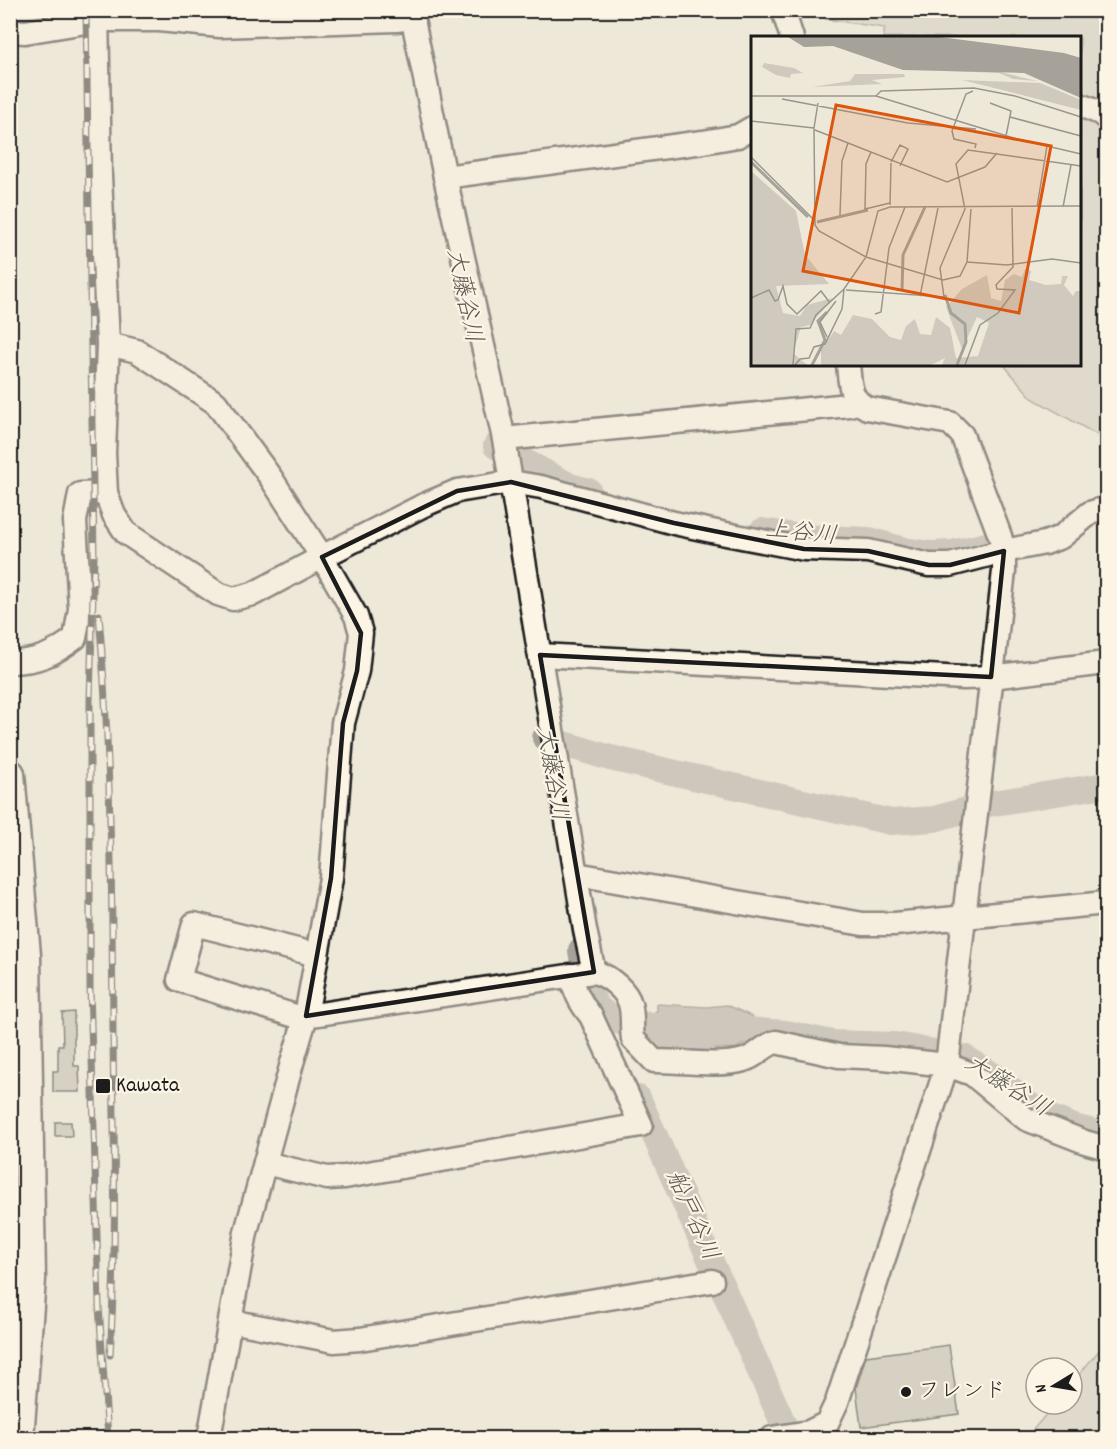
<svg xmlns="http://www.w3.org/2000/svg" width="1117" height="1449" viewBox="0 0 1117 1449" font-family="Dekko,'Klee One',sans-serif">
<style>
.green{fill:#cfcabd;stroke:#76736c;stroke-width:1.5}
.water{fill:#a7a299;stroke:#6f6c67;stroke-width:1.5}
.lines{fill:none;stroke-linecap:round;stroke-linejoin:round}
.river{stroke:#a7a299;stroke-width:26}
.building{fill:#bab6aa;stroke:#1c1c1c;stroke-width:1.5}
.minor-casing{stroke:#1c1c1c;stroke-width:27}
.major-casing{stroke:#1c1c1c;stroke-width:33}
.minor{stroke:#fcf5e5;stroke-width:22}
.major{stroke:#fcf5e5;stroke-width:28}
.rail-casing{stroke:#1c1c1c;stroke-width:7}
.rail{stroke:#fcf5e5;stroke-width:4.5;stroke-dasharray:14;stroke-linecap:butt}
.marked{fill:none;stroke:#1c1c1c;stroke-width:4.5;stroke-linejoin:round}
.poi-dot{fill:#1c1c1c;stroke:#fcf5e5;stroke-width:2}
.labels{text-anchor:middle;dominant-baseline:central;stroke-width:4.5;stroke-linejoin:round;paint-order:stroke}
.poi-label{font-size:22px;fill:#1c1c1c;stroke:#fcf5e5;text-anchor:start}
.water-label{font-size:24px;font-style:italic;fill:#5b5854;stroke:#fcf5e5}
.inset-river{fill:none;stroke:#a7a299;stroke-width:3}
.inset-road{fill:none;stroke:#9a968d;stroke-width:1.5}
.view{fill:#de560d;fill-opacity:0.15;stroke:#de560d;stroke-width:3}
.inset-edge{fill:none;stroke:#1c1c1c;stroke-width:3}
</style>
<rect width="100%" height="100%" fill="#eee8d9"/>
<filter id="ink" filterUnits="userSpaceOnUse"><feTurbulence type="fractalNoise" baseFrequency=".0167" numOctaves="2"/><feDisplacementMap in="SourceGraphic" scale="12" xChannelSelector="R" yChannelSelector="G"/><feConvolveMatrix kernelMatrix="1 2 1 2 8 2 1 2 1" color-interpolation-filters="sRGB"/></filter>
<g filter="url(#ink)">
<!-- green -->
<g class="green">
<polygon points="827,10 1106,11 1106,440 1032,398 1004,365 1080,364 1080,38 883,37 885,28 826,19"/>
<polygon points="1106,1342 1106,1438 1026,1438 1055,1404 1072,1404 1072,1383"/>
</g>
<!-- water -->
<polygon class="water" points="657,1004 707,1007 727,1005 753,1017 753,1043 746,1043 736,1048 715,1049 715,1054 658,1052 647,1040 647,1016 657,1011"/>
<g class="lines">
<!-- river -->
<g class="river">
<polyline points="496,446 570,486 589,491"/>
<polyline points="762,531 802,537 869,540 904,550 931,554 952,553 987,545"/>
<polyline points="545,738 610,758 891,822 934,819 988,804 1106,785"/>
<polyline points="581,950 587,988 597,1007 607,1015 625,1024 681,1026"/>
<polyline points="718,1028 786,1033 832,1043 895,1045 964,1057 996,1077 1039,1113 1077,1128 1106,1135"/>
<polyline points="638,1098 784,1425"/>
</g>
</g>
<!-- building -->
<g class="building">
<polygon points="74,1012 74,1066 79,1066 80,1092 53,1092 53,1071 58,1071 58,1045 63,1045 62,1013"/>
<polygon points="55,1122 71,1122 72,1136 55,1136"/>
<polygon points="949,1345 959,1414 861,1427 856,1388 866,1356"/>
</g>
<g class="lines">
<!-- minor casing -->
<g class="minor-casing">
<g id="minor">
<polyline points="97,10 100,176 108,344 104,453 106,493 114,515 126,533 218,594 233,599 253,594 322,557 422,506 457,491 511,482 541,487 674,523 726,534 804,549 868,551 929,565 950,565 1004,551 1045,543 1061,537 1090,513 1106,508"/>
<polyline points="411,10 445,177 504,439 585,930 594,972"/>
<polyline points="783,10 792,38"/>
<polyline points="10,31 25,32 98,20 159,20 220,26 396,20 413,18"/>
<polyline points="1080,105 1100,113 1106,118"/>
<polyline points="445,177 703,142 738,136 752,128"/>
<polyline points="108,344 137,351 216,403 271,478 322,557 356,616 361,633 357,671 343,723 331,878 306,1016 292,1063 246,1232 209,1438"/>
<polyline points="504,439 849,405 857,403"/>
<polyline points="540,655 964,678 991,677 1106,663"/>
<path d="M 10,662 C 37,662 54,654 75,638 L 80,609 L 75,521 L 80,494 L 106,493"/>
<polyline points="576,874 863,924 895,924 1106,903"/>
<path d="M 306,1016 L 594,972 C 605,975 610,979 618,986 C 637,1003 630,1018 633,1039 L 654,1061 C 679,1061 720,1067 744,1060 C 756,1057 764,1045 776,1042 L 839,1056 L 884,1058 L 947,1065 L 972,1074 L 1026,1119 L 1085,1142 L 1106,1148"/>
<polyline points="305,1019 179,980 194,924 317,955"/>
<path d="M 265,1163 L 327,1178 L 345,1177 L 641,1125 L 591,1016 C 580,1003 575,992 571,975"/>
<polyline points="230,1321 334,1341 360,1339 712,1281"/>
<path d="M 772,1438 L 809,1432 L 827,1423 L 837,1402 L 947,1065 L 1004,571 L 1004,551 L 1000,536 L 962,435 L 950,423 L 867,408 C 849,399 850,383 848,364"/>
</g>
</g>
<!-- major casing -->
<g class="major-casing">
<polyline id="major" points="10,774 26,955 31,1279 19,1438"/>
</g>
<!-- minor -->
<use href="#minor" class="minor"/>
<!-- major -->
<use href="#major" class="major"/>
<!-- rail casing -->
<g class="rail-casing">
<g id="rail">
<polyline points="86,10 94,557 90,701 90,987 99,1306 108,1438"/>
<path d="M 99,615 C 111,754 112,893 113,1033 C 114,1140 117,1248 110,1355"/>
</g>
</g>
<!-- rail -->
<use href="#rail" class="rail"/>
</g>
</g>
<!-- marked area -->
<path d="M0 0H1117V1449H0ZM 511,482 L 674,523 L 804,549 L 868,551 L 929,565 L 950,565 L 1004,551 L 991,677 L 540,655 L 594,972 L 306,1016 L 331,878 L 343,723 L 357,671 L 361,633 L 322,557 L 457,491 Z" fill="#eee8d9" fill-opacity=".55" fill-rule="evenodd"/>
<path class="marked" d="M 511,482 L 674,523 L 804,549 L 868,551 L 929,565 L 950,565 L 1004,551 L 991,677 L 540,655 L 594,972 L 306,1016 L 331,878 L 343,723 L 357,671 L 361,633 L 322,557 L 457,491 Z"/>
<!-- markers -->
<g class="poi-dot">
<rect x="95" y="1078" width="16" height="16" rx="3"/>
<circle cx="906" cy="1392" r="6"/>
</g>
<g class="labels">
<!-- poi labels -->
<g class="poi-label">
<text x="116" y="1086">Kawata</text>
<text x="918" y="1392">フレンド</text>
</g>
<!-- water labels -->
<g class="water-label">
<text transform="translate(463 296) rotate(78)">大藤谷川</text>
<text transform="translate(801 534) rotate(6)">上谷川</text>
<text transform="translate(551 774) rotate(80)">大藤谷川</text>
<text transform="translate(1007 1087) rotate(32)">大藤谷川</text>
<text transform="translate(691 1216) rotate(66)">船戸谷川</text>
</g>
</g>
<!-- overview -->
<g transform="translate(751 36)">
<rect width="330" height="330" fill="#eee8d9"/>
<path d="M 13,27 L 43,32 L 52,37 L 40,38 L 39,42 L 25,39 L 11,31 ZM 193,35 L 245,35 L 286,45 L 262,43 L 248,37 ZM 104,38 L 153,38 L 154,41 L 121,44 L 131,48 L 61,51 L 99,45 ZM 211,44 L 289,47 L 330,64 L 330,74 ZM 0,135 L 45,175 L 54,219 L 78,248 L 25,250 L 32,277 L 49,280 L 56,269 L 82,262 L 59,289 L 50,291 L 42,317 L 56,329 L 0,329 ZM 274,233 L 280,235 L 278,244 L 295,249 L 310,248 L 311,240 L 317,240 L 313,249 L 322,260 L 325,255 L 330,255 L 330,329 L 191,329 L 194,322 L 180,329 L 70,329 L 70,314 L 83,295 L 90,299 L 102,279 L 121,283 L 139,301 L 150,304 L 155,290 L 164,283 L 169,298 L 180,299 L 185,281 L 199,292 L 205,322 L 227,320 L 238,287 L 226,281 L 211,313 L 195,271 L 211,253 L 236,239 L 240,262 L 250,265 L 254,244 L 263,238 L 271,241 Z" fill="#cfcabd"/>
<path d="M 37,1 L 189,1 L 313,17 L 330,22 L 330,62 L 273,37 L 152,34 L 82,10 L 53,11 Z" fill="#a7a299"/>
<path class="inset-river" d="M 0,126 L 57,181M 66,186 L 117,174M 151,255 L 152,219 L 174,171M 194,259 L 200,277 L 214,288 L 215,306 L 206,329M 61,329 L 74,304 L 67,285 L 76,276"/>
<path class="inset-road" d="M 222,55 L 215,58 L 201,95 L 203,103 L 225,108 L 224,112M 0,60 L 125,60 L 266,103 L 330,118M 125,60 L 130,55 L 223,52 L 264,60 L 330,81M 31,63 L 157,87 L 225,93M 67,67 L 63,92 L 64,189 L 68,195 L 115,221 L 192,244 L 209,240 L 216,226 L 220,173M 239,67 L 260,75 L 255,100M 259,81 L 330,100M 0,85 L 63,92M 64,94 L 196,146 L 234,131 L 246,117M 120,116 L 115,128 L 114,173 L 139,167M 0,121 L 64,185M 140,126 L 149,109 L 157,113 L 149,130M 139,169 L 140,127M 286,171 L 296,110M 312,171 L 320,129M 89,179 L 91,125 L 97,107M 216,226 L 256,229 L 301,223 L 330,227M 95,254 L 193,261 L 189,232 L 214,173 L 205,128 L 217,114 L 330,130M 169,260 L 187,172M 0,262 L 18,254 L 24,265 L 27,264 L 32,250 L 36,268 L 46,278 L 70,255 L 79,267M 124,278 L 130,276 L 138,212 L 154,171M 76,301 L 69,286 L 85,265M 42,329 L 45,293 L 59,292 L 65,279 L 93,253 L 115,221 L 127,175 L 139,171 L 330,170M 44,329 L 49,323 L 58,322 L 63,311 L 74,308 L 91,273 L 93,253M 214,329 L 229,289 L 247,277 L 264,254 L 246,253 L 245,249 L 262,231 L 261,172"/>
<path class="view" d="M 85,69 L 300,110 L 268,277 L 52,235 Z"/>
<rect width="330" height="330" class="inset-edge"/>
</g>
<!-- margin -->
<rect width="1117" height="1449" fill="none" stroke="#fcf5e5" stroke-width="36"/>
<rect x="18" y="18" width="1081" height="1413" fill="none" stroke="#1c1c1c" stroke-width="2" filter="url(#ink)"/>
<!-- north arrow -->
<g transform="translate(1054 1386) rotate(259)"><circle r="28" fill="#fcf5e5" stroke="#a29e95" stroke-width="1.5"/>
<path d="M0-4.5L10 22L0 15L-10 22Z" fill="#1c1c1c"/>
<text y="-9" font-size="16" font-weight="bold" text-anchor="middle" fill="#1c1c1c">N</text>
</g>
</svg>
